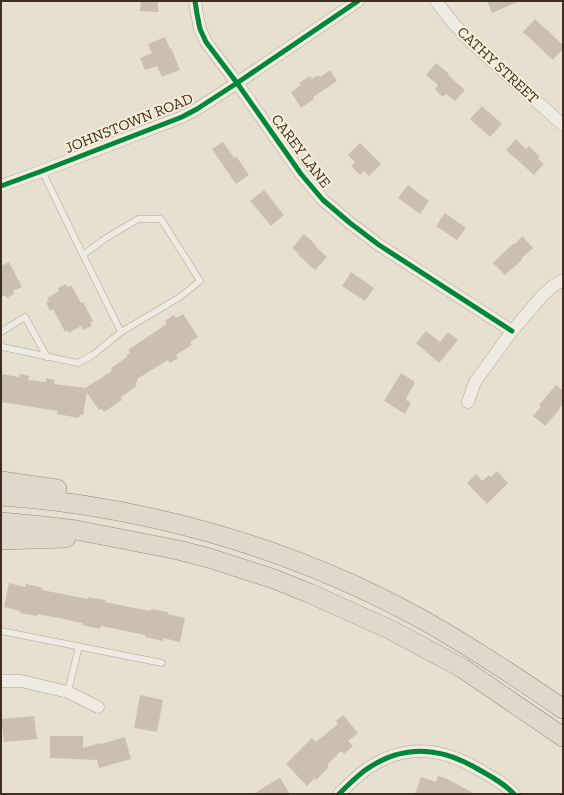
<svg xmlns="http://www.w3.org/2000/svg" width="564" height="795" viewBox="0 0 564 795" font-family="'Zilla Slab',serif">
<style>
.building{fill:#cbbfb2}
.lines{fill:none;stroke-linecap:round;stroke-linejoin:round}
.service-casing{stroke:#ada599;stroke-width:7}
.minor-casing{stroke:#ada599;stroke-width:13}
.trunk-casing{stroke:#928b80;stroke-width:20}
.service{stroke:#efebe3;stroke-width:6}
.minor{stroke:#efebe3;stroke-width:12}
.trunk{stroke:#e0d9cb;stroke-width:19}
.cycleway-casing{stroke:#f7eed8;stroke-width:8}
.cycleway{stroke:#00873e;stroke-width:5}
.labels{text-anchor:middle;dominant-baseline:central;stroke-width:4;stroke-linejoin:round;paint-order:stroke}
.street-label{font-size:15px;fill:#3d2e20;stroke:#f7eed8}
</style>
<rect width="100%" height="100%" fill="#e7e0d1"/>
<!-- building -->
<g class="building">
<polygon points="141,1 158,1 158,12 140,11"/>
<polygon points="487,1 520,1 492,13"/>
<polygon points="535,19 563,45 563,49 553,60 523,32"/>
<polygon points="165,37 170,49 171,48 180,70 162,77 157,66 145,70 140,58 152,53 148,44"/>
<polygon points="436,63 449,74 448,75 465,90 455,101 446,94 443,97 435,90 438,85 426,75"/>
<polygon points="330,70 337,81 313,97 314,99 301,108 291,92 301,85 299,83 310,76 312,79 318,75 320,77"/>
<polygon points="482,106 502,124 490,137 470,119"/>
<polygon points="516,139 526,149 529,146 540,157 538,159 544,164 534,175 506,150"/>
<polygon points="223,142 234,158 236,156 249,175 236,184 212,149"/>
<polygon points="360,143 381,164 369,176 364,171 360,175 351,166 355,162 348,155"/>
<polygon points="408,185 429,201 420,214 398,198"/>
<polygon points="264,190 284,215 271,226 250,201"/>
<polygon points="445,213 466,228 457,240 436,226"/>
<polygon points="304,234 316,245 315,246 327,257 315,270 298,255 299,254 292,248"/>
<polygon points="522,236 533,248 521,259 522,260 505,275 493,263 513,244 515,244"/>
<polygon points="9,262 22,287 13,291 14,294 7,298 5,295 1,297 1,266"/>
<polygon points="351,272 374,288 365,301 342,286"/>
<polygon points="66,284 68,287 71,285 81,303 83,302 93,321 90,323 92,326 83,330 81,326 69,333 68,330 65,332 53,309 50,311 46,302 49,301 47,298 59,291 58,288"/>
<polygon points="183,314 198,337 190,342 192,345 176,355 178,358 170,363 168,360 137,379 138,381 135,383 137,386 121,397 122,400 104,412 102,409 99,410 87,393 83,415 80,414 79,418 57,414 58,411 1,402 1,374 19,377 20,374 29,376 28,380 46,382 46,378 55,380 54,384 85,388 112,371 111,368 127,357 127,355 130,353 128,350 167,324 165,321 174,315 176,318"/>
<polygon points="426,331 440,342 448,332 458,340 439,363 416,343"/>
<polygon points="401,373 415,382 407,397 406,400 411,403 405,414 384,401"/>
<polygon points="556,385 563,391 563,404 559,408 560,409 545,426 533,416 541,407 539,405"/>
<polygon points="497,471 508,483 487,504 467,483 476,474 482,481 489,475 491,477"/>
<polygon points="9,583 25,587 26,584 43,588 42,590 88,599 88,597 106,600 105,602 134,608 151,611 151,609 168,612 168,614 185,618 180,642 163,638 163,641 145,637 145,635 101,626 100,629 82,625 83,623 38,614 37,616 20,613 20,611 4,607"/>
<polygon points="140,695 163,700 157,732 134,728"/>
<polygon points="343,715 358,733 348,741 353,746 344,754 341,751 327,765 329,767 316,780 315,778 307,786 286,764 312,738 316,742 338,724 336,721"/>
<polygon points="34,716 37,739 4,742 1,719"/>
<polygon points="50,736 83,736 83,748 100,743 101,744 125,737 131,759 99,768 97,760 50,758"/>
<polygon points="438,776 447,779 475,794 415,794 421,777 436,782"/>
<polygon points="280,778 290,794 254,794 266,786"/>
</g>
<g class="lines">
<!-- service casing -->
<g class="service-casing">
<g id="service">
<polyline points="42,171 83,255 103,240 138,219 161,219 200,281 180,297 121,332 83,255"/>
<polyline points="1,332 25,317 47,357"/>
<polyline points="1,344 2,347 78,363 93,355 121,332"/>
<polyline points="1,631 162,663"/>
<polyline points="68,692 79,646"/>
</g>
</g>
<!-- minor casing -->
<g class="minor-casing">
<g id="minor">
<polyline points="195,1 197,14 200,29 206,42 237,83 301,174 323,200 350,223 379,245 512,331"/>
<polyline points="436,1 453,23 472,43 563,125"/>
<polyline points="1,186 42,171 182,117 197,109 237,83 358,1"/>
<polyline points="468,402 475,382 512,331 542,296 553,286 563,280"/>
<polyline points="1,681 21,681 68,692 98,707"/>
<path d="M 339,794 C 347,786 355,778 364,771 C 401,744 438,746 476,768 C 490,776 504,783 514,794"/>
</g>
</g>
<!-- trunk casing -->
<g class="trunk-casing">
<g id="trunk">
<polyline points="1,481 57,489"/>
<path d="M 1,496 C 145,506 288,547 416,616 C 467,644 515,676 563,709"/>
<polyline points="1,522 43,526 76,530 178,550 209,558 274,579 309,593 391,630 462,668 563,737"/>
<polyline points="1,540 66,538"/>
</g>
</g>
<!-- service -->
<use href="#service" class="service"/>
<!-- minor -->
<use href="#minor" class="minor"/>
<!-- trunk -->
<use href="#trunk" class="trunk"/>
<!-- cycleway casing -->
<g class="cycleway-casing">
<g id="cycleway">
<polyline points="195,1 197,14 200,29 206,42 237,83 301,174 323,200 350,223 379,245 512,331"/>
<polyline points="1,186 42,171 182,117 197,109 237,83 358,1"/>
<path d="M 339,794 C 347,786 355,778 364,771 C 401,744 438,746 476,768 C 490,776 504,783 514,794"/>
</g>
</g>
<!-- cycleway -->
<use href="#cycleway" class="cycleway"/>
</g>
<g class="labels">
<!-- street labels -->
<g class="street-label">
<text transform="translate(498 65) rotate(43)">CATHY STREET</text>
<text transform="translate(129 123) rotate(-22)">JOHNSTOWN ROAD</text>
<text transform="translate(301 151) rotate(53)">CAREY LANE</text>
</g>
</g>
<!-- border -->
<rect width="564" height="795" fill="none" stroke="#3d2e20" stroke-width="4"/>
</svg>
